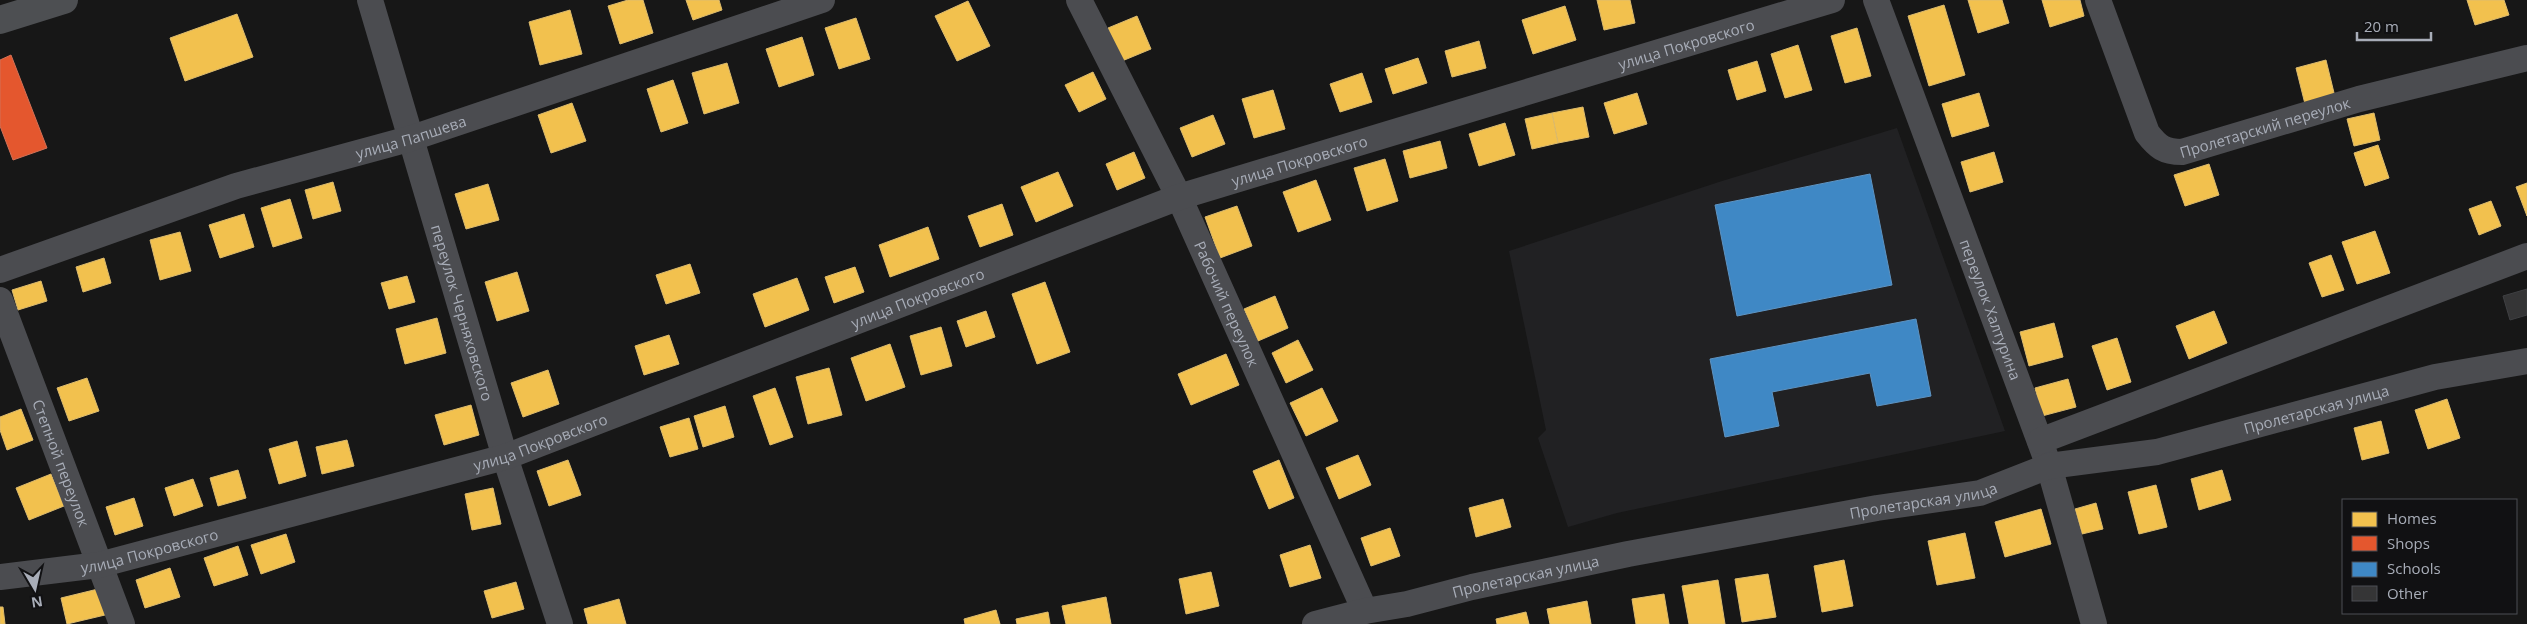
<svg xmlns="http://www.w3.org/2000/svg" width="2527" height="624" viewBox="0 0 2527 624" font-family="'Open Sans',sans-serif">
<style>
.built{fill:#212123}
.homes{fill:#f2c14e;stroke:#dcbb6e}
.shops{fill:#e4572e;stroke:#d27157}
.schools{fill:#3f88c5;stroke:#5e93c1}
.building{fill:#353536;stroke:#3f4043}
.lines{fill:none;stroke-linecap:round;stroke-linejoin:round}
.minor{stroke:#4b4c50;stroke-width:26}
.major{stroke:#4d4f52;stroke-width:28}
.labels{text-anchor:middle;dominant-baseline:central;stroke-width:5;stroke-linejoin:round;paint-order:stroke}
.street-label{font-size:15px;fill:#a8adb8;stroke:#111113}
</style>
<rect width="100%" height="100%" fill="#171717"/>
<!-- built -->
<polygon class="built" points="1897,128 2005,431 1617,513 1568,527 1538,438 1546,430 1509,251 1722,181"/>
<!-- homes -->
<g class="homes">
<polygon points="628,0 643,0 653,33 620,44 608,6"/>
<polygon points="686,0 719,0 722,10 693,20"/>
<polygon points="1597,0 1630,0 1635,23 1604,30"/>
<polygon points="1968,0 2002,0 2009,23 1978,33"/>
<polygon points="2042,0 2080,0 2084,16 2050,27"/>
<polygon points="2467,0 2504,0 2509,15 2475,25"/>
<polygon points="968,1 990,46 957,61 935,16"/>
<polygon points="1944,5 1965,75 1929,86 1908,16"/>
<polygon points="1565,6 1576,40 1533,54 1522,20"/>
<polygon points="570,10 582,54 540,65 529,22"/>
<polygon points="237,14 253,57 185,81 170,38"/>
<polygon points="1137,16 1151,49 1122,61 1108,28"/>
<polygon points="856,18 870,59 839,69 825,28"/>
<polygon points="1857,28 1871,76 1845,83 1831,36"/>
<polygon points="802,37 814,75 779,87 766,49"/>
<polygon points="1479,41 1486,68 1452,77 1445,51"/>
<polygon points="1798,45 1812,90 1785,98 1771,54"/>
<polygon points="1418,58 1427,83 1393,94 1385,69"/>
<polygon points="2326,60 2335,97 2305,104 2296,68"/>
<polygon points="1757,61 1766,91 1737,100 1728,70"/>
<polygon points="727,63 739,103 704,114 692,73"/>
<polygon points="1093,72 1106,99 1079,112 1065,85"/>
<polygon points="1362,73 1372,102 1340,112 1330,84"/>
<polygon points="673,80 688,123 661,132 647,89"/>
<polygon points="1273,90 1285,129 1254,138 1242,99"/>
<polygon points="1637,93 1647,124 1614,134 1604,103"/>
<polygon points="1979,93 1989,126 1952,137 1942,104"/>
<polygon points="572,103 586,141 551,153 538,115"/>
<polygon points="1583,107 1589,137 1558,143 1552,113"/>
<polygon points="1552,113 1558,143 1532,149 1525,119"/>
<polygon points="2374,113 2380,140 2354,146 2347,119"/>
<polygon points="1213,115 1225,144 1192,157 1180,128"/>
<polygon points="1505,123 1515,155 1479,166 1469,134"/>
<polygon points="1440,141 1447,168 1410,178 1403,151"/>
<polygon points="2378,145 2389,178 2365,186 2354,153"/>
<polygon points="1134,152 1145,178 1117,190 1106,164"/>
<polygon points="1994,152 2003,182 1970,192 1961,162"/>
<polygon points="1385,159 1398,201 1367,211 1354,168"/>
<polygon points="2209,164 2219,195 2185,206 2174,175"/>
<polygon points="1058,172 1073,206 1036,222 1021,187"/>
<polygon points="1316,180 1331,220 1298,232 1283,192"/>
<polygon points="333,182 341,211 313,219 305,190"/>
<polygon points="2527,183 2527,216 2516,187"/>
<polygon points="488,184 499,220 466,229 455,194"/>
<polygon points="290,199 302,238 273,247 261,208"/>
<polygon points="2491,201 2501,226 2479,235 2469,209"/>
<polygon points="1002,204 1013,235 980,247 968,216"/>
<polygon points="1237,206 1252,246 1220,258 1205,217"/>
<polygon points="244,214 254,247 220,258 209,225"/>
<polygon points="928,227 939,259 890,277 879,245"/>
<polygon points="2375,231 2390,273 2357,284 2342,242"/>
<polygon points="180,232 191,271 160,280 150,240"/>
<polygon points="2331,255 2344,290 2322,297 2309,263"/>
<polygon points="104,258 111,283 83,292 76,267"/>
<polygon points="690,264 700,293 666,304 656,275"/>
<polygon points="855,267 864,292 834,303 825,277"/>
<polygon points="517,272 529,311 497,321 485,282"/>
<polygon points="407,276 415,302 389,309 381,283"/>
<polygon points="797,278 809,310 765,327 753,294"/>
<polygon points="41,281 47,301 18,310 12,290"/>
<polygon points="1045,282 1070,352 1037,364 1012,294"/>
<polygon points="1275,296 1288,328 1258,341 1244,309"/>
<polygon points="986,311 995,337 966,347 957,321"/>
<polygon points="2214,311 2227,343 2189,359 2176,326"/>
<polygon points="437,318 446,353 405,364 396,329"/>
<polygon points="2054,323 2063,357 2029,366 2020,332"/>
<polygon points="941,327 952,366 921,375 910,336"/>
<polygon points="669,335 679,364 644,375 635,346"/>
<polygon points="2117,338 2131,382 2107,390 2092,346"/>
<polygon points="1298,340 1313,370 1286,383 1272,353"/>
<polygon points="890,344 905,387 866,401 851,358"/>
<polygon points="1226,354 1239,385 1191,405 1178,374"/>
<polygon points="829,368 842,415 808,424 796,377"/>
<polygon points="548,370 559,404 523,417 511,383"/>
<polygon points="87,378 99,411 69,421 57,388"/>
<polygon points="2068,379 2076,407 2042,416 2035,388"/>
<polygon points="775,388 793,437 770,445 753,396"/>
<polygon points="1322,388 1338,421 1306,436 1290,403"/>
<polygon points="2447,399 2460,438 2428,449 2415,410"/>
<polygon points="471,405 479,435 444,445 435,415"/>
<polygon points="725,406 734,437 703,447 694,416"/>
<polygon points="21,409 33,440 7,450 0,430 0,417"/>
<polygon points="689,418 698,449 670,457 660,427"/>
<polygon points="2381,421 2389,453 2362,460 2354,428"/>
<polygon points="347,440 354,466 322,474 316,447"/>
<polygon points="297,441 306,476 279,484 269,449"/>
<polygon points="1358,455 1371,485 1339,499 1326,468"/>
<polygon points="568,460 581,495 549,506 537,471"/>
<polygon points="1279,460 1294,498 1269,509 1253,471"/>
<polygon points="238,470 246,498 218,506 210,478"/>
<polygon points="2222,470 2231,500 2199,510 2191,479"/>
<polygon points="51,474 64,506 29,520 16,488"/>
<polygon points="193,479 203,506 174,516 165,488"/>
<polygon points="2156,485 2167,527 2139,534 2128,492"/>
<polygon points="493,488 501,524 472,530 465,494"/>
<polygon points="134,498 143,526 115,535 106,507"/>
<polygon points="1503,499 1511,527 1476,537 1469,508"/>
<polygon points="2096,503 2103,529 2082,534 2075,509"/>
<polygon points="2041,509 2051,544 2005,557 1995,522"/>
<polygon points="1390,528 1400,556 1371,566 1361,538"/>
<polygon points="1965,533 1975,578 1937,585 1928,541"/>
<polygon points="286,534 295,562 261,574 251,545"/>
<polygon points="1310,545 1321,578 1290,587 1280,555"/>
<polygon points="238,546 248,575 214,586 204,558"/>
<polygon points="1844,560 1853,606 1822,612 1814,566"/>
<polygon points="170,568 180,597 145,608 136,580"/>
<polygon points="1211,572 1219,606 1186,614 1179,579"/>
<polygon points="1768,574 1776,617 1742,622 1735,579"/>
<polygon points="1718,580 1725,624 1689,624 1682,586"/>
<polygon points="516,582 524,609 492,618 484,591"/>
<polygon points="98,589 105,615 67,624 61,598"/>
<polygon points="1664,594 1669,624 1636,624 1632,599"/>
<polygon points="1106,597 1111,624 1066,624 1062,606"/>
<polygon points="619,599 626,624 588,624 584,609"/>
<polygon points="1587,601 1591,624 1550,624 1547,609"/>
<polygon points="0,607 3,607 5,624 0,624"/>
<polygon points="996,610 1000,624 965,624 964,619"/>
<polygon points="1048,612 1050,624 1017,624 1016,619"/>
<polygon points="1526,612 1529,624 1497,624 1496,619"/>
</g>
<!-- shops -->
<polygon class="shops" points="11,55 47,148 13,160 0,126 0,60"/>
<!-- schools -->
<g class="schools">
<polygon points="1870,174 1892,285 1737,316 1715,205"/>
<polygon points="1916,319 1931,396 1877,406 1870,373 1772,392 1779,426 1725,437 1710,359"/>
</g>
<!-- building -->
<polygon class="building" points="2527,289 2527,315 2510,320 2503,296"/>
<g class="lines">
<!-- minor -->
<g class="minor">
<path id="s1" d="M 370,0 L 505,457 L 560,624"/>
<path id="s2" d="M 1079,0 L 1179,197 L 1365,611"/>
<path id="s3" d="M 1876,0 L 2049,466 L 2094,624"/>
<path id="s4" d="M 2098,0 L 2147,133 C 2158,147 2164,152 2182,152 L 2359,99 L 2527,58"/>
<path id="s5" d="M 0,270 L 236,186 L 409,139 L 822,0"/>
<path id="s6" d="M 0,300 L 122,624"/>
<polyline points="2040,441 2527,256"/>
<path id="s7" d="M 0,577 L 99,565 L 505,457 L 1179,197 L 1832,0"/>
<path id="s8" d="M 1315,624 L 1365,611 L 1407,604 L 1472,587 L 1628,554 L 1877,508 L 1980,493 L 2049,466 L 2157,452 L 2435,377 L 2527,361"/>
</g>
<!-- major -->
<polyline class="major" points="0,20 64,0"/>
</g>
<g class="labels">
<!-- street labels -->
<g class="street-label">
<text stroke="none"><textPath href="#s7" startOffset="1772">улица Покровского</textPath></text>
<text stroke="none"><textPath href="#s4" startOffset="270">Пролетарский переулок</textPath></text>
<text stroke="none"><textPath href="#s5" startOffset="432">улица Папшева</textPath></text>
<text stroke="none"><textPath href="#s7" startOffset="1368">улица Покровского</textPath></text>
<text stroke="none"><textPath href="#s7" startOffset="962">улица Покровского</textPath></text>
<text stroke="none"><textPath href="#s2" startOffset="338">Рабочий переулок</textPath></text>
<text stroke="none"><textPath href="#s3" startOffset="330">переулок Халтурина</textPath></text>
<text stroke="none"><textPath href="#s1" startOffset="326">переулок Черняховского</textPath></text>
<text stroke="none"><textPath href="#s8" startOffset="1026">Пролетарская улица</textPath></text>
<text stroke="none"><textPath href="#s7" startOffset="558">улица Покровского</textPath></text>
<text stroke="none"><textPath href="#s6" startOffset="174">Степной переулок</textPath></text>
<text stroke="none"><textPath href="#s8" startOffset="621">Пролетарская улица</textPath></text>
<text stroke="none"><textPath href="#s7" startOffset="152">улица Покровского</textPath></text>
<text stroke="none"><textPath href="#s8" startOffset="216">Пролетарская улица</textPath></text>
</g>
</g>
<!-- legend -->
<rect x="2342" y="499" width="175" height="115" fill="#111113" stroke="#4d4f55"/>
<rect x="2352" y="512" width="25" height="15" fill="#f2c14e" stroke="#4d4f55"/>
<text x="2387" y="524" font-size="15" fill="#a8adb8">Homes</text>
<rect x="2352" y="536" width="25" height="15" fill="#e4572e" stroke="#4d4f55"/>
<text x="2387" y="549" font-size="15" fill="#a8adb8">Shops</text>
<rect x="2352" y="562" width="25" height="15" fill="#3f88c5" stroke="#4d4f55"/>
<text x="2387" y="574" font-size="15" fill="#a8adb8">Schools</text>
<rect x="2352" y="586" width="25" height="15" fill="#353536" stroke="#4d4f55"/>
<text x="2387" y="599" font-size="15" fill="#a8adb8">Other</text>
<!-- north arrow -->
<g transform="translate(35 589) rotate(171)" stroke="#111113" stroke-width="4" paint-order="stroke">
<path d="M0-4L9 19L0 12L-9 19Z" fill="#a8adb8"/>
<text y="-8" font-size="14" font-weight="bold" text-anchor="middle" fill="#a8adb8">N</text>
</g>
<!-- scale -->
<path d="M2357 32v8h74v-8" fill="none" stroke="#a8adb8" stroke-width="2.5"/>
<text x="2364" y="32" font-size="15" fill="#a8adb8" stroke="#111113" stroke-width="4" paint-order="stroke">20 m</text>
</svg>
